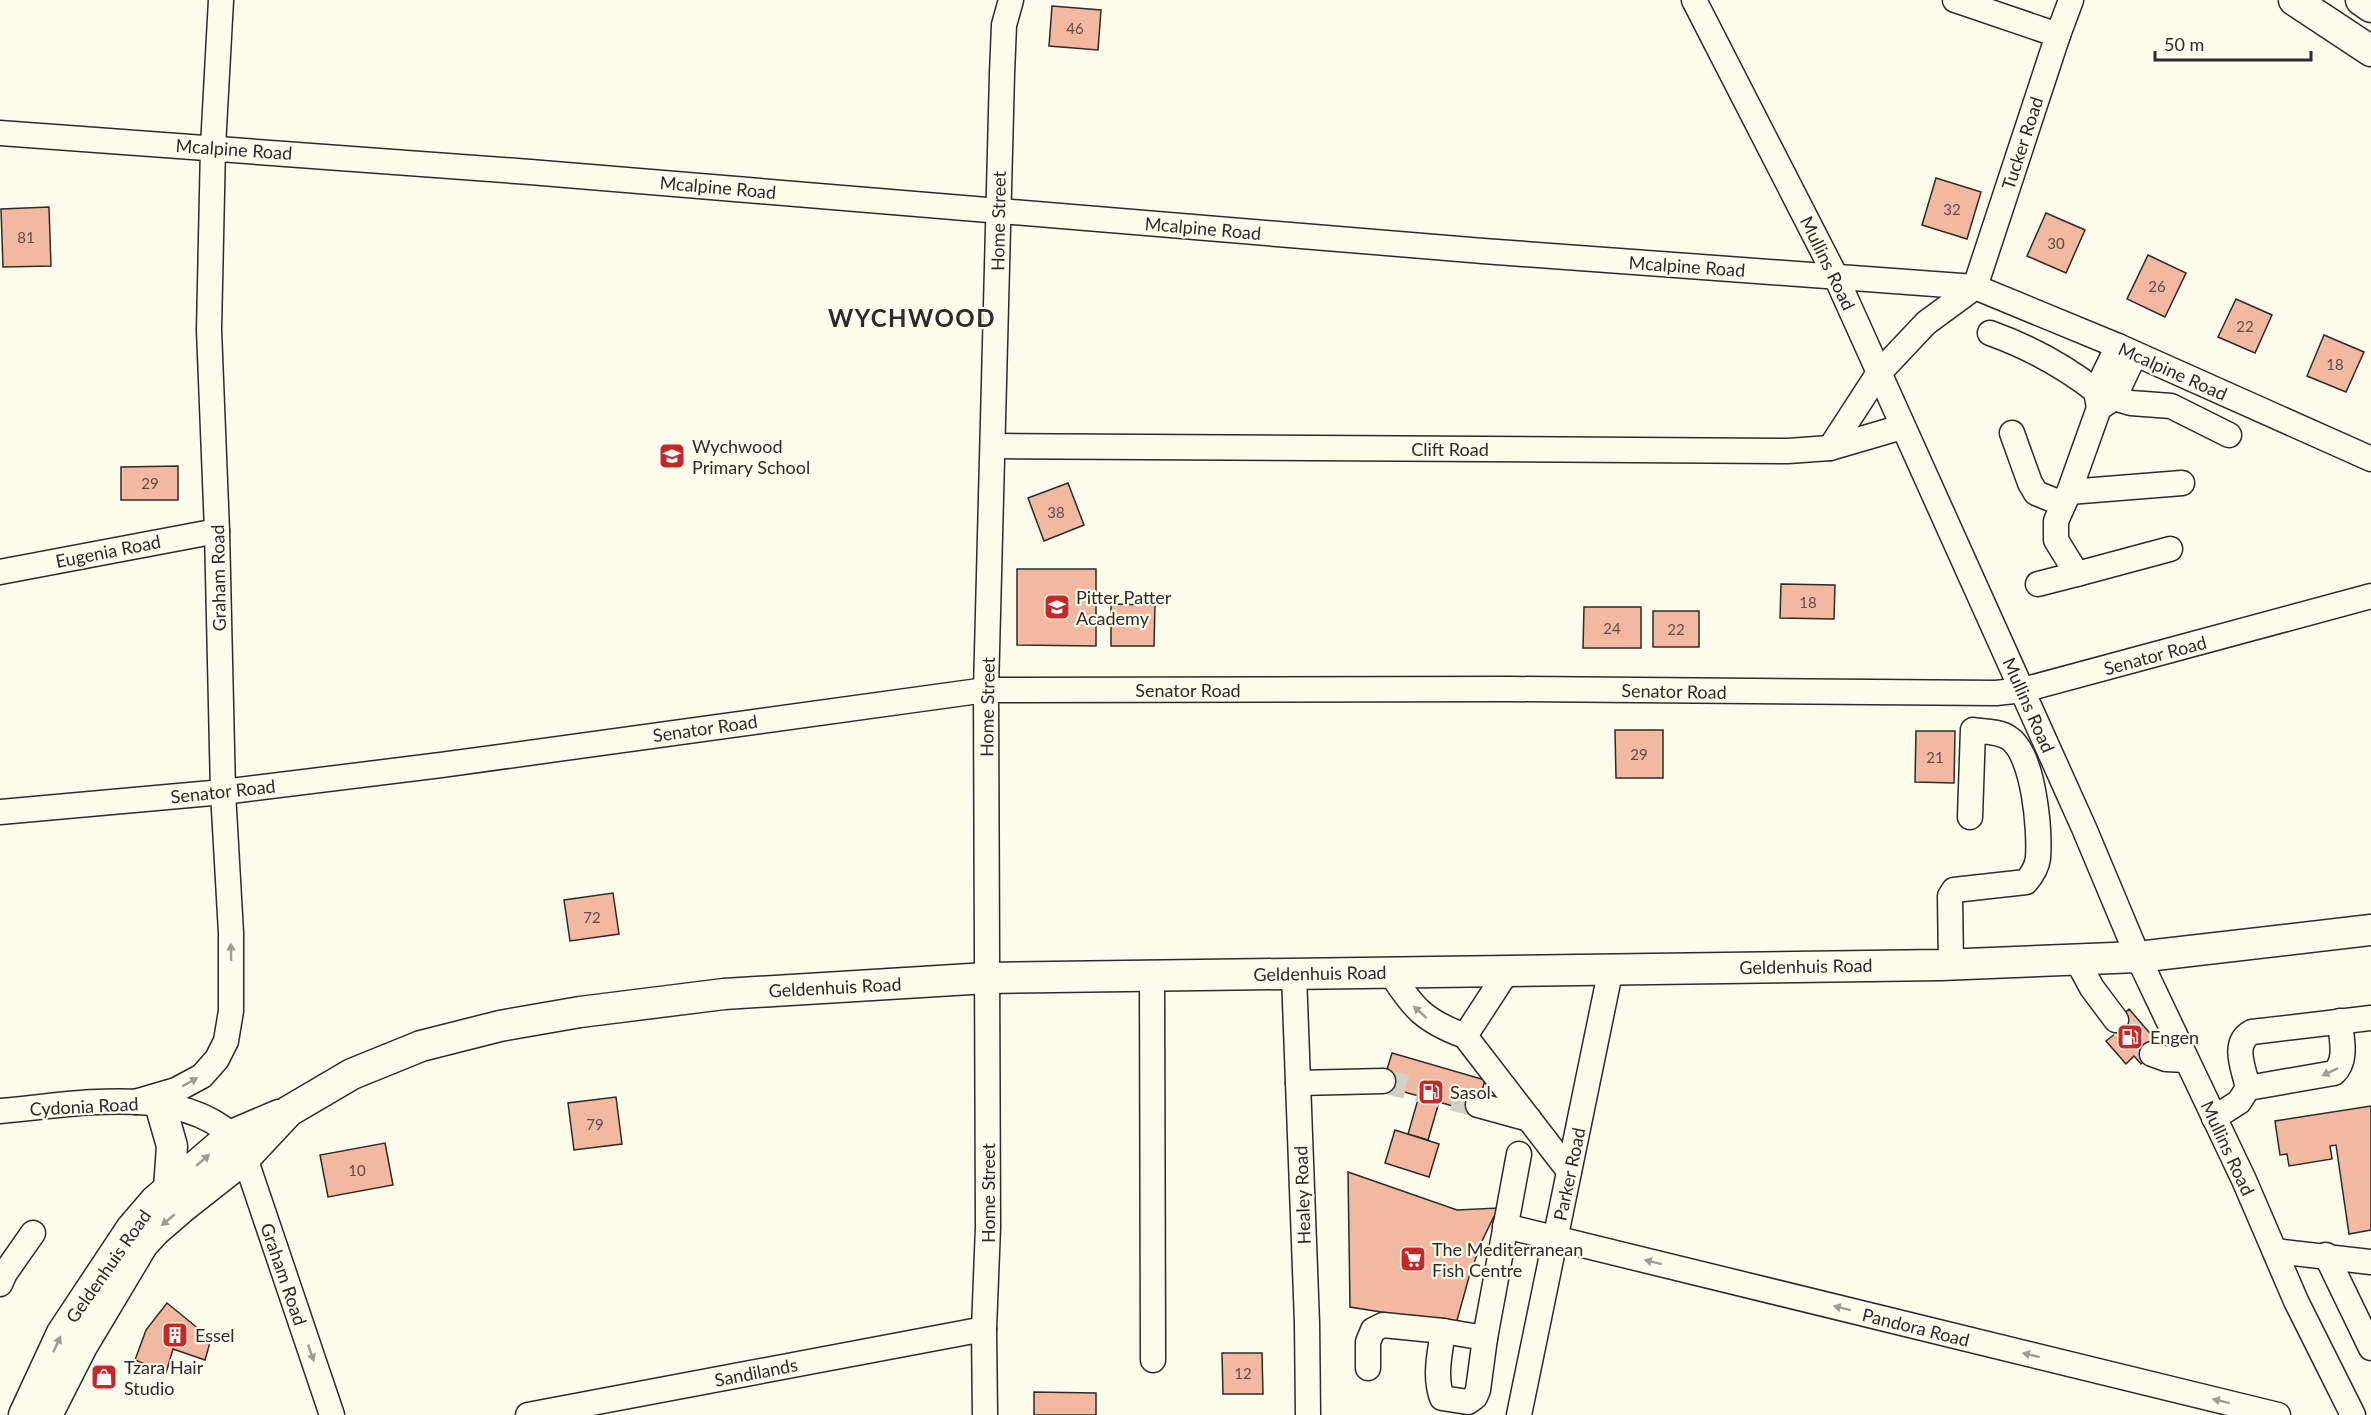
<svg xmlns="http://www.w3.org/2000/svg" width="2371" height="1415" viewBox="0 0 2371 1415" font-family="Lato,sans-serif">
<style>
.building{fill:#f2b8a0;stroke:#2b2b2b;stroke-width:1.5}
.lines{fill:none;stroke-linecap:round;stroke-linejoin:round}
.minor-tunnel{stroke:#d3d1c4;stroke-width:24;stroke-dasharray:24 12;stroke-linecap:butt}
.minor-casing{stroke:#2b2b2b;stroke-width:27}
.major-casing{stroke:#2b2b2b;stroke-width:33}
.minor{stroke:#fdfbea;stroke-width:24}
.major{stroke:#fdfbea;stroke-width:30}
.oneway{fill:#9e9d94}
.labels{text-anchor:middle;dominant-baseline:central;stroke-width:4.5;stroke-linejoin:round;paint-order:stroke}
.number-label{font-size:15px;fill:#5d4e48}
.street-label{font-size:18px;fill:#2b2b2b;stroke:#fdfbea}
.poi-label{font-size:18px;fill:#2b2b2b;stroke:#fdfbea;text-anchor:start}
.district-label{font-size:24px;font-weight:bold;letter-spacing:1.5px;fill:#2b2b2b;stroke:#fdfbea}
</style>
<rect width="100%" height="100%" fill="#fdfbea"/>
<!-- building -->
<g class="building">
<polygon points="1052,6 1101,10 1098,50 1049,46"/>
<polygon points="1936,178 1981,192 1967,239 1922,225"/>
<polygon points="49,207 51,266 3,267 1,209"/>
<polygon points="2046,213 2085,230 2066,273 2027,256"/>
<polygon points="2148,255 2186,273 2165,317 2127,299"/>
<polygon points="2236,299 2272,315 2255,353 2218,337"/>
<polygon points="2324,335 2364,352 2346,392 2307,376"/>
<polygon points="178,466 178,500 121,500 121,467"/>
<polygon points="1068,483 1084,525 1044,541 1028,498"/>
<polygon points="1017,569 1096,569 1096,646 1017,645"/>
<polygon points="1781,584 1835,585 1834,619 1780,618"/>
<polygon points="1111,604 1155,605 1154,646 1111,646"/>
<polygon points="1584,607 1641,607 1641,648 1583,648"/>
<rect x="1653" y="611" width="46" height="36"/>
<polygon points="1615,730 1663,730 1663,778 1616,778"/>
<polygon points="1916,731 1955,731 1954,783 1915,782"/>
<polygon points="613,893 619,934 570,941 564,900"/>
<polygon points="2129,1009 2161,1046 2141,1064 2134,1056 2126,1064 2106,1041 2116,1033 2110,1026"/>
<polygon points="1392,1053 1485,1080 1476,1113 1439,1102 1428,1140 1408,1134 1419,1096 1382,1086"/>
<polygon points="616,1097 622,1144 574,1150 568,1103"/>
<polygon points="2371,1106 2371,1230 2349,1234 2336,1145 2330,1146 2332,1159 2289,1166 2287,1154 2280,1155 2275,1121"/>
<polygon points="1395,1130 1439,1144 1429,1177 1385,1163"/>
<polygon points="385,1143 393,1185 328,1197 320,1155"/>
<polygon points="1348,1172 1457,1210 1498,1208 1482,1241 1469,1277 1456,1324 1350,1307"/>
<polygon points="167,1303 211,1339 205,1360 173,1349 166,1373 135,1360 146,1330"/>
<polygon points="1222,1353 1262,1353 1263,1394 1223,1394"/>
<polygon points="1034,1392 1096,1393 1096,1415 1034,1415"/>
</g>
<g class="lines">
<!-- minor-tunnel -->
<g class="minor-tunnel">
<polyline points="2116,1020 2152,1054"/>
<polyline points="1383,1081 1478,1105"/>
</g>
<!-- minor casing -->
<g class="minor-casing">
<g id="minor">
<polyline points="1694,0 1836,277 2084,828 2138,957 2244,1180 2296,1301 2353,1415"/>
<polyline points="1955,0 2058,35"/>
<polyline points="0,133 530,172 1483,251 1975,287 2118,346 2371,459"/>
<path d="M 1990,333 C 2029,347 2064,366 2096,391"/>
<polyline points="2118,346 2096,391 2099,408 2114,398 2135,354"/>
<polyline points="2114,398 2131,403 2171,406 2229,435"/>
<polyline points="2099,408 2069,492 2056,521 2056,540 2077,574 2170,549"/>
<polyline points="2012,433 2030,483 2036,493 2063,504"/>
<polyline points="994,446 1788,451 1830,448 1902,427"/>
<polyline points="1830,448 1878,374 1926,323 1975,287 2058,35 2071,0"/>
<polyline points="2069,492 2182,483"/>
<polyline points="0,572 217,531"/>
<polyline points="2038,584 2077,574"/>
<polyline points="0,812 223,792 441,765 986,690 1509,689 1996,693 2023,690 2371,596"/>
<polyline points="2077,960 2092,988 2116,1020"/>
<path d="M 1951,965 L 1950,896 L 1954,890 L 2026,882 C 2032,875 2037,867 2038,858 C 2040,830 2034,754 2009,738 C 1999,731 1984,732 1973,730 L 1970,817"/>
<path d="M 1390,972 C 1413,1008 1424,1021 1465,1036 L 1569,1171"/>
<polyline points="1152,975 1153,1360"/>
<polyline points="1294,975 1307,1323 1308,1415"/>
<polyline points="1465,1036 1508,970"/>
<polyline points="2152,1054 2166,1059 2186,1060"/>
<polyline points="1298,1083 1383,1081"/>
<path d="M 2248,1088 L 2334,1073 C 2348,1060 2341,1038 2340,1021"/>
<polyline points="135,1102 176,1090 202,1076 217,1059 226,1041 231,1011 231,933 223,792 217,531 209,330 213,147 221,0"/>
<polyline points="1478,1105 1529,1119"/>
<path d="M 0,1111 C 75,1105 183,1081 240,1143 L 332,1415"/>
<path d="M 2214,1118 L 2239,1102 L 2248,1088 C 2244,1069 2231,1043 2252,1032 L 2371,1018"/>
<polyline points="1505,1226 2278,1415"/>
<polyline points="2275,1251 2371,1262"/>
<polyline points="2326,1255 2371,1348"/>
<polyline points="0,1284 5,1273 33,1233"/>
<path d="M 1443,1331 C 1440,1353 1434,1376 1442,1398 L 1468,1402 L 1475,1397 L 1478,1390 L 1485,1338 L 1519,1154"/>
<polyline points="1368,1368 1368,1342 1373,1330 1383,1325 1443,1331 1485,1338"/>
<polyline points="528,1415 984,1329"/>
<polyline points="985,1415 984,1329 988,1227 986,690 1002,74 1004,25 1011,0"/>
<polyline points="1519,1415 1611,968"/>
</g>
</g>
<!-- major casing -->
<g class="major-casing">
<g id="major">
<polyline points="2294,0 2371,51"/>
<polyline points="2361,0 2371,7"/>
<polyline points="160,1104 172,1146 169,1189"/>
<polyline points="24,1415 62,1333 131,1229 155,1201 232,1135 279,1115"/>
<polyline points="47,1415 82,1346 143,1244 155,1231 184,1206 245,1158 289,1111 352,1074 421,1046 500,1026 580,1012 724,994 987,978 1941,965 2138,957 2371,930"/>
</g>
</g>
<!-- minor -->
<use href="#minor" class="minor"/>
<!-- major -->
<use href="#major" class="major"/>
</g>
<!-- one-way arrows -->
<defs><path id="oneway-solid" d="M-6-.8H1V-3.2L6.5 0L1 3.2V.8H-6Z" transform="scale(1.5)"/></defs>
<g class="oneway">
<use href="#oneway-solid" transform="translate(231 952) rotate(-91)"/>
<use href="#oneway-solid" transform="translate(1420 1012) rotate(-138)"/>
<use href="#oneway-solid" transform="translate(2330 1072) rotate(155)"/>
<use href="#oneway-solid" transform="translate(190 1082) rotate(-29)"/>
<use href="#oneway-solid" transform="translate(203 1160) rotate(-41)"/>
<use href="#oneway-solid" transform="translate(168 1220) rotate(140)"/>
<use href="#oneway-solid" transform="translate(1653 1262) rotate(-166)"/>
<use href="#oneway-solid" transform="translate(1842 1308) rotate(-166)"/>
<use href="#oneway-solid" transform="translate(57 1344) rotate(-65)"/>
<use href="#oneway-solid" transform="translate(311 1353) rotate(71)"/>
<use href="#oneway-solid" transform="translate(2031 1355) rotate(-166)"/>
<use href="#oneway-solid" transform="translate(2221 1401) rotate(-166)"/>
</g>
<!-- icons -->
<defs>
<g id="school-square" transform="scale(1.35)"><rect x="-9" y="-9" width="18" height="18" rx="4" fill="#c62828" stroke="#fdfbea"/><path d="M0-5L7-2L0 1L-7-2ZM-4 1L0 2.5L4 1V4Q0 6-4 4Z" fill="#fff"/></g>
<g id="fuel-square" transform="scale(1.35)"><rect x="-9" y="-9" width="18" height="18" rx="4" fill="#c62828" stroke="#fdfbea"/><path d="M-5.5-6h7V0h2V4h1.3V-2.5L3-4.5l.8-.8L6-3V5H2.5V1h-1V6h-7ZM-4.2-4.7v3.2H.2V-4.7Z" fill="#fff"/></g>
<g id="supermarket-square" transform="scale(1.35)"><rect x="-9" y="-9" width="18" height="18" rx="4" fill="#c62828" stroke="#fdfbea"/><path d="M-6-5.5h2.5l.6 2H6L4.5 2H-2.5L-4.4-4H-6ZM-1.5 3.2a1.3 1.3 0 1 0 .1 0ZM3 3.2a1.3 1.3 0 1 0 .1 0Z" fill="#fff"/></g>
<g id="building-square" transform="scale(1.35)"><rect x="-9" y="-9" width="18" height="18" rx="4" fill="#c62828" stroke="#fdfbea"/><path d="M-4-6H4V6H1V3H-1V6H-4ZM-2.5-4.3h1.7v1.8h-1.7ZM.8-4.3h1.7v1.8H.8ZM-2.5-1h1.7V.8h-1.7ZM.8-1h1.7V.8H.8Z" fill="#fff"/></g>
<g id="shop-square" transform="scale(1.35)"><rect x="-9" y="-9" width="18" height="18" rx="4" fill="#c62828" stroke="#fdfbea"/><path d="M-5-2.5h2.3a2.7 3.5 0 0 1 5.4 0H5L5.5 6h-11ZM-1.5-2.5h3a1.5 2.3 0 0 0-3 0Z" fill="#fff"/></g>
</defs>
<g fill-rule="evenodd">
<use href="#school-square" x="672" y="456"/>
<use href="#school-square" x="1057" y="607"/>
<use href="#fuel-square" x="2130" y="1037"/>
<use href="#fuel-square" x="1431" y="1092"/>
<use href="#supermarket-square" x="1413" y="1259"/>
<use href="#building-square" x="175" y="1335"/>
<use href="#shop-square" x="104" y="1377"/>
</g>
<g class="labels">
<!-- number labels -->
<g class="number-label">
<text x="1075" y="28">46</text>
<text x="1952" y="209">32</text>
<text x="26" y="237">81</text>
<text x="2056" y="243">30</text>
<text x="2157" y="286">26</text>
<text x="2245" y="326">22</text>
<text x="2335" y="364">18</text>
<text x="150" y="483">29</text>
<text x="1056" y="512">38</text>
<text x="1808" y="602">18</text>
<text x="1612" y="628">24</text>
<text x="1676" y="629">22</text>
<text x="1639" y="754">29</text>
<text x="1935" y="757">21</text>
<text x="592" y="917">72</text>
<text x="595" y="1124">79</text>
<text x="357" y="1170">10</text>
<text x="1243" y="1373">12</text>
</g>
<!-- street labels -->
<g class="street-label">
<text transform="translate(2022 143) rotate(-72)">Tucker Road</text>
<text transform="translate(234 149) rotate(4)">Mcalpine Road</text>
<text transform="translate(718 187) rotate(5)">Mcalpine Road</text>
<text transform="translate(998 221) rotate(-89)">Home Street</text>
<text transform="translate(1203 228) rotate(5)">Mcalpine Road</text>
<text transform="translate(1828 263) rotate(64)">Mullins Road</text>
<text transform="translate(1687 266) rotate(4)">Mcalpine Road</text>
<text transform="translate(2173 371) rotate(24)">Mcalpine Road</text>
<text x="1450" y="449">Clift Road</text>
<text transform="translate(108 551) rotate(-11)">Eugenia Road</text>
<text transform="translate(218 578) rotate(-91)">Graham Road</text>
<text transform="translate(2155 655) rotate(-15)">Senator Road</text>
<text x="1188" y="690">Senator Road</text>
<text transform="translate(1674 691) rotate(1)">Senator Road</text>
<text transform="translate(2029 705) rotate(66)">Mullins Road</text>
<text transform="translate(987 707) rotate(-89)">Home Street</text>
<text transform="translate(705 728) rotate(-8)">Senator Road</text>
<text transform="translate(223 791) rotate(-6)">Senator Road</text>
<text transform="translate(1806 966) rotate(-1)">Geldenhuis Road</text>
<text transform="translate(1320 973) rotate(-1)">Geldenhuis Road</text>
<text transform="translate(835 987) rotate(-3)">Geldenhuis Road</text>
<text transform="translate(84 1106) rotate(-3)">Cydonia Road</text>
<text transform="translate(2228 1148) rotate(65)">Mullins Road</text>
<text transform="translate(1569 1174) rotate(-78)">Parker Road</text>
<text transform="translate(988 1193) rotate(-90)">Home Street</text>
<text transform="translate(1302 1195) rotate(-92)">Healey Road</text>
<text transform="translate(108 1266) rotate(-55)">Geldenhuis Road</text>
<text transform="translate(284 1274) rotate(71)">Graham Road</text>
<text transform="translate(1916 1327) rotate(14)">Pandora Road</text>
<text transform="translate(756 1372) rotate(-11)">Sandilands</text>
</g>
<!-- poi labels -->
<g class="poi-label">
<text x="692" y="446">Wychwood<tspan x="692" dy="21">Primary School</tspan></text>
<text x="1076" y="597">Pitter Patter<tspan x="1076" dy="21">Academy</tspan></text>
<text x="2150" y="1037">Engen</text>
<text x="1450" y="1092">Sasol</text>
<text x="1432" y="1249">The Mediterranean<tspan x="1432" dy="21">Fish Centre</tspan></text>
<text x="195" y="1335">Essel</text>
<text x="124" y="1367">Tzara Hair<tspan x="124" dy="21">Studio</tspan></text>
</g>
<!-- district labels -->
<g class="district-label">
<text x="912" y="317">WYCHWOOD</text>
</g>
</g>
<!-- scale -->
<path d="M2155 51v9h156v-9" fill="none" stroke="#2b2b2b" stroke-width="3"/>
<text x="2164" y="51" font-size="18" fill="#2b2b2b" stroke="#fdfbea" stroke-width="4.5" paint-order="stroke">50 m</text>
</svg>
